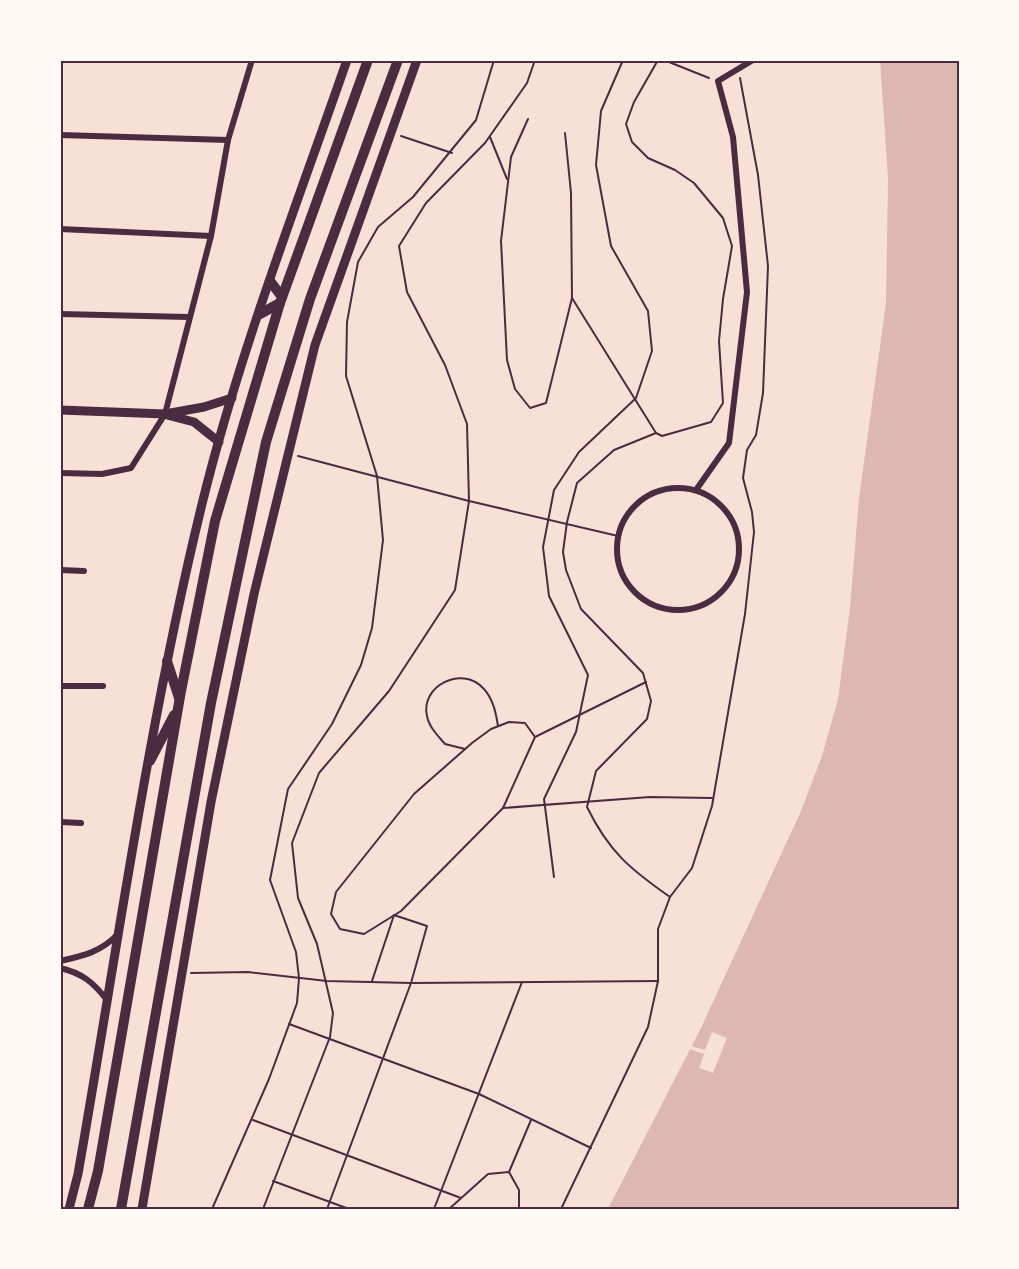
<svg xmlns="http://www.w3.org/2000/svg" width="1019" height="1269" font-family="Roboto,sans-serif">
	<rect width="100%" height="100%" fill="#f7e1d7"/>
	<polygon fill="#dcb8b0" points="880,60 959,60 959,1209 608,1209 701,1028 801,811 822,756 838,699 850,608 859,498 886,303 888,178"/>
	<polygon fill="#f7e1d7" points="712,1032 727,1038 713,1073 699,1068 704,1054 690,1049 691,1046 705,1050"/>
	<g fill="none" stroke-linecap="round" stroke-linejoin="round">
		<g stroke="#4a2c40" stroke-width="2">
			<polyline points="664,60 709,78"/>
			<polyline points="528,119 511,157 501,241 507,360 515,389 530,408 546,403 572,298 571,193 565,133"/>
			<polyline points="401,136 452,153"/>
			<polyline points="490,137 507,179"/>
			<polyline points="572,298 656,433 662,436 711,422 723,403 719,341 723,299 732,246 723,218 694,183 675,170 648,158 632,142 626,124 634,102 658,60"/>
			<path d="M656 433 614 450 577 483 567 522 563 552 566 570 581 609 643 673 651 701 647 719 596 771 587 807C609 852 630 869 670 897"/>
			<polyline points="298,456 469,501 618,536"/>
			<polyline points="535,737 525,723 509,722 491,729 472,743 414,794 336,892 331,914 340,929 364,934 401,911 503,808 535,737 646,682"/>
			<path d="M465 749 445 744C438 736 429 727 427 716 420 686 462 665 483 688 493 698 496 713 498 726"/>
			<polyline points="503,808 650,797 712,798"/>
			<polyline points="554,877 544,799 576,732 588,675 549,596 543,547 554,490 579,452 636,398 652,351 648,311 611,246 596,165 601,111 623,60"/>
			<polyline points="191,973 248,972 327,981 411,983 658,981"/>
			<polyline points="289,1024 479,1094 591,1148"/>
			<polyline points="253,1120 461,1198"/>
			<polyline points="509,1172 531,1120"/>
			<polyline points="273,1181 349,1209"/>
			<polyline points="212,1209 269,1079 297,1003 299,978 296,952 270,880 288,789 332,724 361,665 372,628 383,540 377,476 346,376 347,322 358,262 378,227 413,197 476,120 494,60"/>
			<polyline points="263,1209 330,1037 333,1013 317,944 298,898 292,843 319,773 389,691 455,590 469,501 467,424 445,365 407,292 399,246 426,203 485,143 527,83 535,60"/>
			<polyline points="327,1209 411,983 427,926 394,915 372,981"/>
			<polyline points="434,1209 522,982"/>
			<polyline points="449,1209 488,1174 509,1172 519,1190 519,1209"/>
			<polyline points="561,1209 648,1027 658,981 658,929 670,897 692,868 712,806 745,614 754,532 752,512 743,478 747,450 756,435 763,393 768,266 758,175 740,78"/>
		</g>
		<g stroke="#4a2c40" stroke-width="6">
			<polyline points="60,135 228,140"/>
			<polyline points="60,229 211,236"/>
			<polyline points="60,314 188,317"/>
			<polyline points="60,473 102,474 131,468 165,414 211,236 228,140 252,60"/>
			<circle cx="678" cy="549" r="61"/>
			<polyline points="696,490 729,443 747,292 733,137 718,81 753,60"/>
			<polyline points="60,570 84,571"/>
			<polyline points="60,686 103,686"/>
			<polyline points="60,822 81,823"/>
			<path d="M60 961C83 956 101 952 118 934"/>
			<path d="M60 968C82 973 93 982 107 1000"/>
		</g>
		<g stroke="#4a2c40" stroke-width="9">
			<polyline points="60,410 165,414 204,407 232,398"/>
			<polyline points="167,415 194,422 219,442"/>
			<path d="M69 1209 78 1174C117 951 148 725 202 504 239 353 296 207 347 60"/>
			<polyline points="142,1209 211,802 254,594 315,345 417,60"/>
		</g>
		<g stroke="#4a2c40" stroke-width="10">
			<polyline points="270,281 282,297"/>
			<polyline points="260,314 280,303"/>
			<polyline points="167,661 179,698"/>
			<polyline points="150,761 174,715"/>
			<polyline points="88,1209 98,1171 181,691 215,521 280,303 368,60"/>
			<polyline points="121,1209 211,703 266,442 310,299 398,60"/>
		</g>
	</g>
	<rect width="1019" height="1269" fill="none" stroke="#fffaf5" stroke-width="123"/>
	<rect x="62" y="62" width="896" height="1146" fill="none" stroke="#4a2c40" stroke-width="2"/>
</svg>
